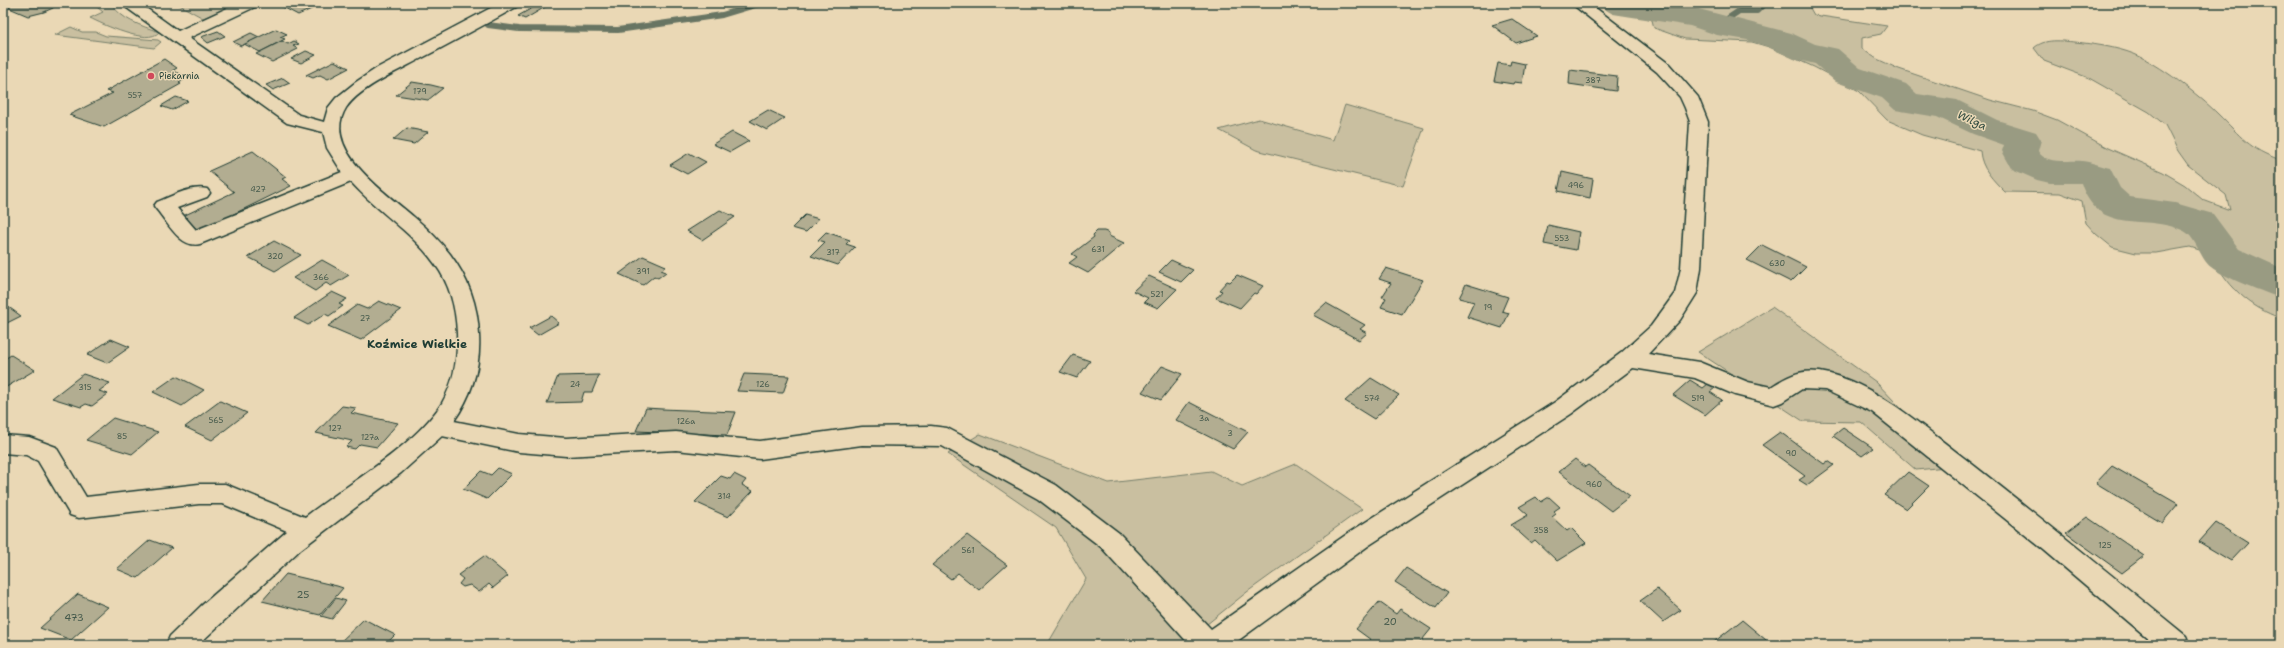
<svg xmlns="http://www.w3.org/2000/svg" width="2284" height="648" font-family="'Shantell Sans',sans-serif">
	<rect width="100%" height="100%" fill="#ead8b5"/>
	<filter id="ink" filterUnits="userSpaceOnUse"><feTurbulence type="fractalNoise" baseFrequency=".025" numOctaves="2"/><feDisplacementMap in="SourceGraphic" scale="8" xChannelSelector="R" yChannelSelector="G"/><feConvolveMatrix kernelMatrix="1 2 1 2 8 2 1 2 1" color-interpolation-filters="sRGB"/></filter>
	<g filter="url(#ink)">
		<g fill="#c9bfa0" stroke="#747e6a">
			<path d="M92 3H111C121 20 140 25 159 32 148 46 102 24 90 18L103 12Z"/>
			<polygon points="176,3 237,3 203,18"/>
			<path d="M1602 3H1807L1814 15 1887 26 1881 34 1862 38V49L1877 59 1899 69 1990 100 2033 111 2057 120 2108 148 2163 172 2185 185 2203 200 2230 210 2226 195 2188 165 2178 151 2165 125 2149 112 2089 78 2044 61 2034 48C2045 38 2061 41 2075 42 2094 44 2116 47 2134 54 2159 64 2199 95 2218 114 2242 137 2248 149 2281 160V318C2251 309 2223 283 2212 254L2190 247 2156 253H2136L2112 247 2096 234 2086 223 2082 201 2060 193 2005 192C1993 180 1981 168 1980 151L1922 135 1887 120 1859 91 1814 67 1769 47 1752 42 1685 39 1654 28 1652 20C1635 14 1618 11 1602 3Z"/>
			<polygon points="71,27 82,32 96,32 106,36 158,40 161,42 154,48 55,35"/>
			<polygon points="1345,105 1424,128 1403,186 1256,150 1219,130 1259,119 1333,140"/>
			<polygon points="1772,307 1876,382 1956,466 1916,470 1861,422 1803,421 1698,352"/>
			<polygon points="980,434 1109,483 1211,471 1242,486 1296,464 1362,509 1247,592 1181,645 1047,645 1086,579 1056,528 948,454"/>
		</g>
		<g fill="none" stroke-linecap="round" stroke-linejoin="round">
			<g stroke="#687563" stroke-width="6">
				<polyline points="1706,20 1727,19 1739,11 1757,11 1763,5 1762,3"/>
				<polyline points="488,25 519,29 618,30 722,15 762,3"/>
			</g>
			<path fill="#999b82" fill-rule="evenodd" d="M1602 3H1662L1695 8 1791 33 1815 44 1838 49 1860 68 1906 84 1917 94 1957 100 1997 120 2036 132 2041 140 2038 151C2045 165 2070 160 2082 161 2092 162 2101 166 2110 168L2120 188 2130 197 2175 203 2213 214 2239 249 2281 268V298C2266 293 2223 277 2211 267 2200 259 2196 237 2184 231 2145 212 2099 238 2081 183H2050L2037 180 2012 169 2002 151 2004 145 1973 134 1937 117 1895 110 1882 98 1836 82 1815 64 1794 59 1769 47 1747 40 1717 35 1690 26 1613 14 1606 10Z"/>
		</g>
		<g fill="#b2ad91" stroke="#1f3d34">
			<polygon points="3,3 58,3 53,8 44,12 28,16 7,7 3,9"/>
			<polygon points="288,3 325,3 298,15 281,6"/>
			<polygon points="541,3 552,3 525,19 518,16"/>
			<polygon points="1512,19 1537,36 1516,43 1492,25"/>
			<polygon points="276,29 287,34 280,37 285,39 260,52 244,44"/>
			<polygon points="218,31 225,36 208,43 201,37"/>
			<polygon points="251,33 259,37 241,46 233,42"/>
			<polygon points="282,41 288,44 294,41 299,44 293,46 298,49 272,62 256,54"/>
			<polygon points="306,51 316,55 301,63 291,59"/>
			<polygon points="164,59 177,68 172,71 183,75 179,77 185,79 179,83 181,84 104,127 69,115 113,93 106,91"/>
			<polygon points="334,61 349,68 328,79 320,75 313,78 306,75"/>
			<polygon points="1511,61 1525,64 1522,83 1514,82 1513,84 1494,81 1498,63 1510,65"/>
			<polygon points="1570,70 1617,76 1616,91 1569,84"/>
			<polygon points="283,78 290,83 273,90 266,85"/>
			<polygon points="412,82 431,85 443,88 428,100 396,95"/>
			<polygon points="176,97 188,101 172,110 161,106"/>
			<polygon points="768,110 785,118 767,130 750,121"/>
			<polygon points="407,128 428,132 414,144 393,140"/>
			<polygon points="732,132 749,141 730,152 713,144"/>
			<polygon points="253,151 286,177 282,179 291,186 199,231 183,216 234,192 209,171"/>
			<polygon points="689,153 706,162 687,174 670,165"/>
			<polygon points="1562,172 1593,179 1590,198 1558,191"/>
			<polygon points="720,210 735,217 702,240 687,231"/>
			<polygon points="805,215 819,219 806,232 792,228"/>
			<polygon points="1548,225 1579,232 1576,250 1544,244"/>
			<polygon points="1097,231 1104,231 1109,233 1109,236 1124,243 1088,273 1069,263 1077,257 1072,254 1094,237 1093,235"/>
			<polygon points="826,232 850,240 846,244 855,247 838,265 811,256 825,242 818,240"/>
			<polygon points="274,241 301,255 275,271 248,257"/>
			<polygon points="1762,245 1806,267 1791,282 1747,260"/>
			<polygon points="643,256 666,266 661,270 666,272 658,278 654,276 643,285 619,274"/>
			<polygon points="322,260 349,275 331,286 326,283 315,291 293,278"/>
			<polygon points="1171,260 1193,270 1181,282 1159,272"/>
			<polygon points="1386,268 1423,280 1402,314 1381,307 1386,298 1382,297 1391,283 1379,279"/>
			<polygon points="1237,275 1263,286 1256,294 1254,293 1240,308 1216,298 1222,291 1219,290 1227,281 1230,282"/>
			<polygon points="1149,276 1177,289 1158,308 1144,302 1148,298 1133,291"/>
			<polygon points="1466,284 1508,297 1502,311 1509,313 1502,328 1467,317 1474,302 1459,298"/>
			<polygon points="332,292 347,299 339,304 343,306 329,316 325,314 308,325 294,318"/>
			<polygon points="379,301 401,310 361,340 328,326 357,305 367,309"/>
			<polygon points="3,303 21,316 3,325"/>
			<polygon points="1326,303 1365,325 1360,329 1367,333 1359,340 1313,315"/>
			<polygon points="551,316 559,323 538,335 529,328"/>
			<polygon points="111,339 130,347 107,363 87,355"/>
			<polygon points="11,355 35,370 3,389 3,360"/>
			<polygon points="1073,355 1090,361 1077,378 1060,372"/>
			<polygon points="1162,366 1182,374 1161,400 1142,392"/>
			<polygon points="83,374 110,383 99,391 108,394 92,406 86,404 81,407 52,398"/>
			<polygon points="744,374 789,376 783,393 737,391"/>
			<polygon points="599,375 592,392 584,392 581,402 547,403 558,376"/>
			<polygon points="176,376 204,390 182,406 153,392"/>
			<polygon points="1371,378 1399,395 1374,419 1345,401"/>
			<polygon points="1690,380 1703,388 1708,384 1715,388 1710,392 1722,400 1705,415 1673,395"/>
			<polygon points="220,401 247,413 212,440 185,427"/>
			<polygon points="1189,402 1220,418 1248,432 1233,449 1176,420"/>
			<polygon points="342,406 356,408 351,413 398,423 377,447 360,444 355,449 346,447 352,441 316,433"/>
			<polygon points="646,408 662,409 736,412 727,435 636,431"/>
			<polygon points="113,418 158,432 132,454 86,440"/>
			<polygon points="1843,428 1873,448 1862,456 1833,436"/>
			<polygon points="1780,432 1824,464 1828,461 1834,465 1807,485 1799,480 1805,476 1762,445"/>
			<polygon points="1575,459 1585,467 1588,465 1630,496 1611,511 1559,472"/>
			<polygon points="2112,466 2178,504 2162,523 2096,483"/>
			<polygon points="498,468 512,474 487,499 463,489 481,471 491,475"/>
			<polygon points="1908,472 1929,486 1906,509 1884,495"/>
			<polygon points="734,474 746,480 742,485 753,491 728,517 695,502 721,476 730,479"/>
			<polygon points="1536,497 1541,502 1549,497 1560,507 1554,511 1556,514 1552,517 1567,531 1571,528 1586,543 1557,561 1535,540 1531,543 1511,525 1528,515 1519,507"/>
			<polygon points="2087,517 2144,556 2122,573 2066,533"/>
			<polygon points="2216,523 2248,543 2231,561 2199,542"/>
			<polygon points="967,535 1007,565 979,590 958,573 951,579 932,565"/>
			<polygon points="150,540 172,548 138,578 117,569"/>
			<polygon points="484,556 508,576 493,588 489,584 479,592 470,585 463,587 459,584 463,579 458,575"/>
			<polygon points="1406,568 1447,593 1436,608 1395,582"/>
			<polygon points="286,574 337,586 343,588 320,615 262,601"/>
			<polygon points="1657,589 1681,610 1663,622 1640,601"/>
			<polygon points="78,594 108,607 71,640 40,628"/>
			<polygon points="336,598 346,601 332,619 321,616"/>
			<polygon points="1379,602 1396,614 1400,609 1431,629 1418,645 1367,645 1371,640 1356,629"/>
			<polygon points="364,619 395,635 385,645 337,645"/>
			<polygon points="1742,620 1772,645 1710,645"/>
		</g>
		<g fill="none" stroke-linecap="round" stroke-linejoin="round">
			<g stroke="#1f3d34" stroke-width="3">
				<path id="minor" d="M120 3H139L178 31 238 3H259L257 6 189 38 299 115 324 122 328 108 336 98 356 82 377 68 500 3H520L518 6C486 24 454 41 422 58 400 70 360 87 346 108 320 150 388 194 414 217 427 228 439 240 450 254 468 278 478 305 479 335 481 366 472 395 454 421L519 434 566 438 676 432 760 441 862 427 931 426 947 428 1056 485 1119 533 1211 629 1350 532 1555 402 1621 353 1651 326 1675 293 1681 268 1690 122 1685 108 1680 97 1657 72 1571 3H1589L1669 64 1698 97 1708 122 1701 268 1697 293 1680 320 1648 354 1699 362 1748 382 1771 387C1792 373 1804 368 1830 374 1882 388 1929 432 1972 464 2044 520 2115 578 2186 636L2190 645H2156L2044 550 1872 412 1825 390 1802 389 1782 402 1774 405 1735 395 1695 378 1633 368 1571 414 1368 546 1232 645H1190L1101 547 1038 499 942 446 862 445 760 459 676 450 566 456 519 452 442 436 401 473 301 549 198 645H166L170 636 201 606 287 531 223 504H199L79 518 70 515 38 461 26 455 3 453V435L29 437 56 447 86 497 199 484H225L305 517C347 484 413 448 442 403 454 382 458 356 457 333 456 309 450 284 435 264 412 232 378 212 351 182L200 244C181 249 168 223 157 210L154 206 157 202C172 196 192 185 207 189L210 193 207 197 177 208 196 230 342 172 327 148 323 132 287 123Z"/>
			</g>
			<use href="#minor" fill="#ead8b5" fill-rule="evenodd"/>
		</g>
	</g>
	<circle fill="#d1495b" stroke="#ead8b5" stroke-width="1.5" cx="151" cy="76" r="4"/>
	<g text-anchor="middle" stroke-width="3" stroke-linejoin="round" paint-order="stroke">
		<g font-size="8" fill="#44594b">
			<text x="1593" y="83">387</text>
			<text x="420" y="94">179</text>
			<text x="135" y="98">557</text>
			<text x="1576" y="188">496</text>
			<text x="258" y="192">427</text>
			<text x="1562" y="241">553</text>
			<text x="1098" y="252">631</text>
			<text x="833" y="255">317</text>
			<text x="275" y="259">320</text>
			<text x="1777" y="266">630</text>
			<text x="643" y="274">391</text>
			<text x="321" y="280">366</text>
			<text x="1157" y="297">521</text>
			<text x="1488" y="310">19</text>
			<text x="365" y="321">27</text>
			<text x="575" y="387">24</text>
			<text x="763" y="387">126</text>
			<text x="85" y="390">315</text>
			<text x="1372" y="401">574</text>
			<text x="1698" y="401">519</text>
			<text x="1204" y="421">3a</text>
			<text x="216" y="423">565</text>
			<text x="686" y="424">126a</text>
			<text x="335" y="431">127</text>
			<text x="1230" y="436">3</text>
			<text x="122" y="439">85</text>
			<text x="370" y="440">127a</text>
			<text x="1791" y="456">90</text>
			<text x="1594" y="487">960</text>
			<text x="724" y="499">314</text>
			<text x="1541" y="533">358</text>
			<text x="2105" y="548">125</text>
			<text x="968" y="553">561</text>
		</g>
		<g font-size="9" fill="#1f3d34" stroke="#ead8b5" text-anchor="start">
			<text x="159" y="79">Piekarnia</text>
		</g>
		<g font-size="10" fill="#44594b">
			<text x="303" y="598">25</text>
			<text x="74" y="621">473</text>
			<text x="1390" y="625">20</text>
		</g>
		<g font-size="11" font-style="italic" fill="#314b40" stroke="#ead8b5">
			<text transform="translate(1972 120) rotate(25)" y="4">Wilga</text>
		</g>
		<g font-size="12" font-weight="bold" fill="#1f3d34" stroke="#ead8b5">
			<text x="417" y="348">Koźmice Wielkie</text>
		</g>
	</g>
	<rect width="2284" height="648" fill="none" stroke="#ead8b5" stroke-width="16"/>
	<rect x="8" y="8" width="2268" height="632" fill="none" stroke="#1f3d34" stroke-width="1.5" filter="url(#ink)"/>
</svg>
